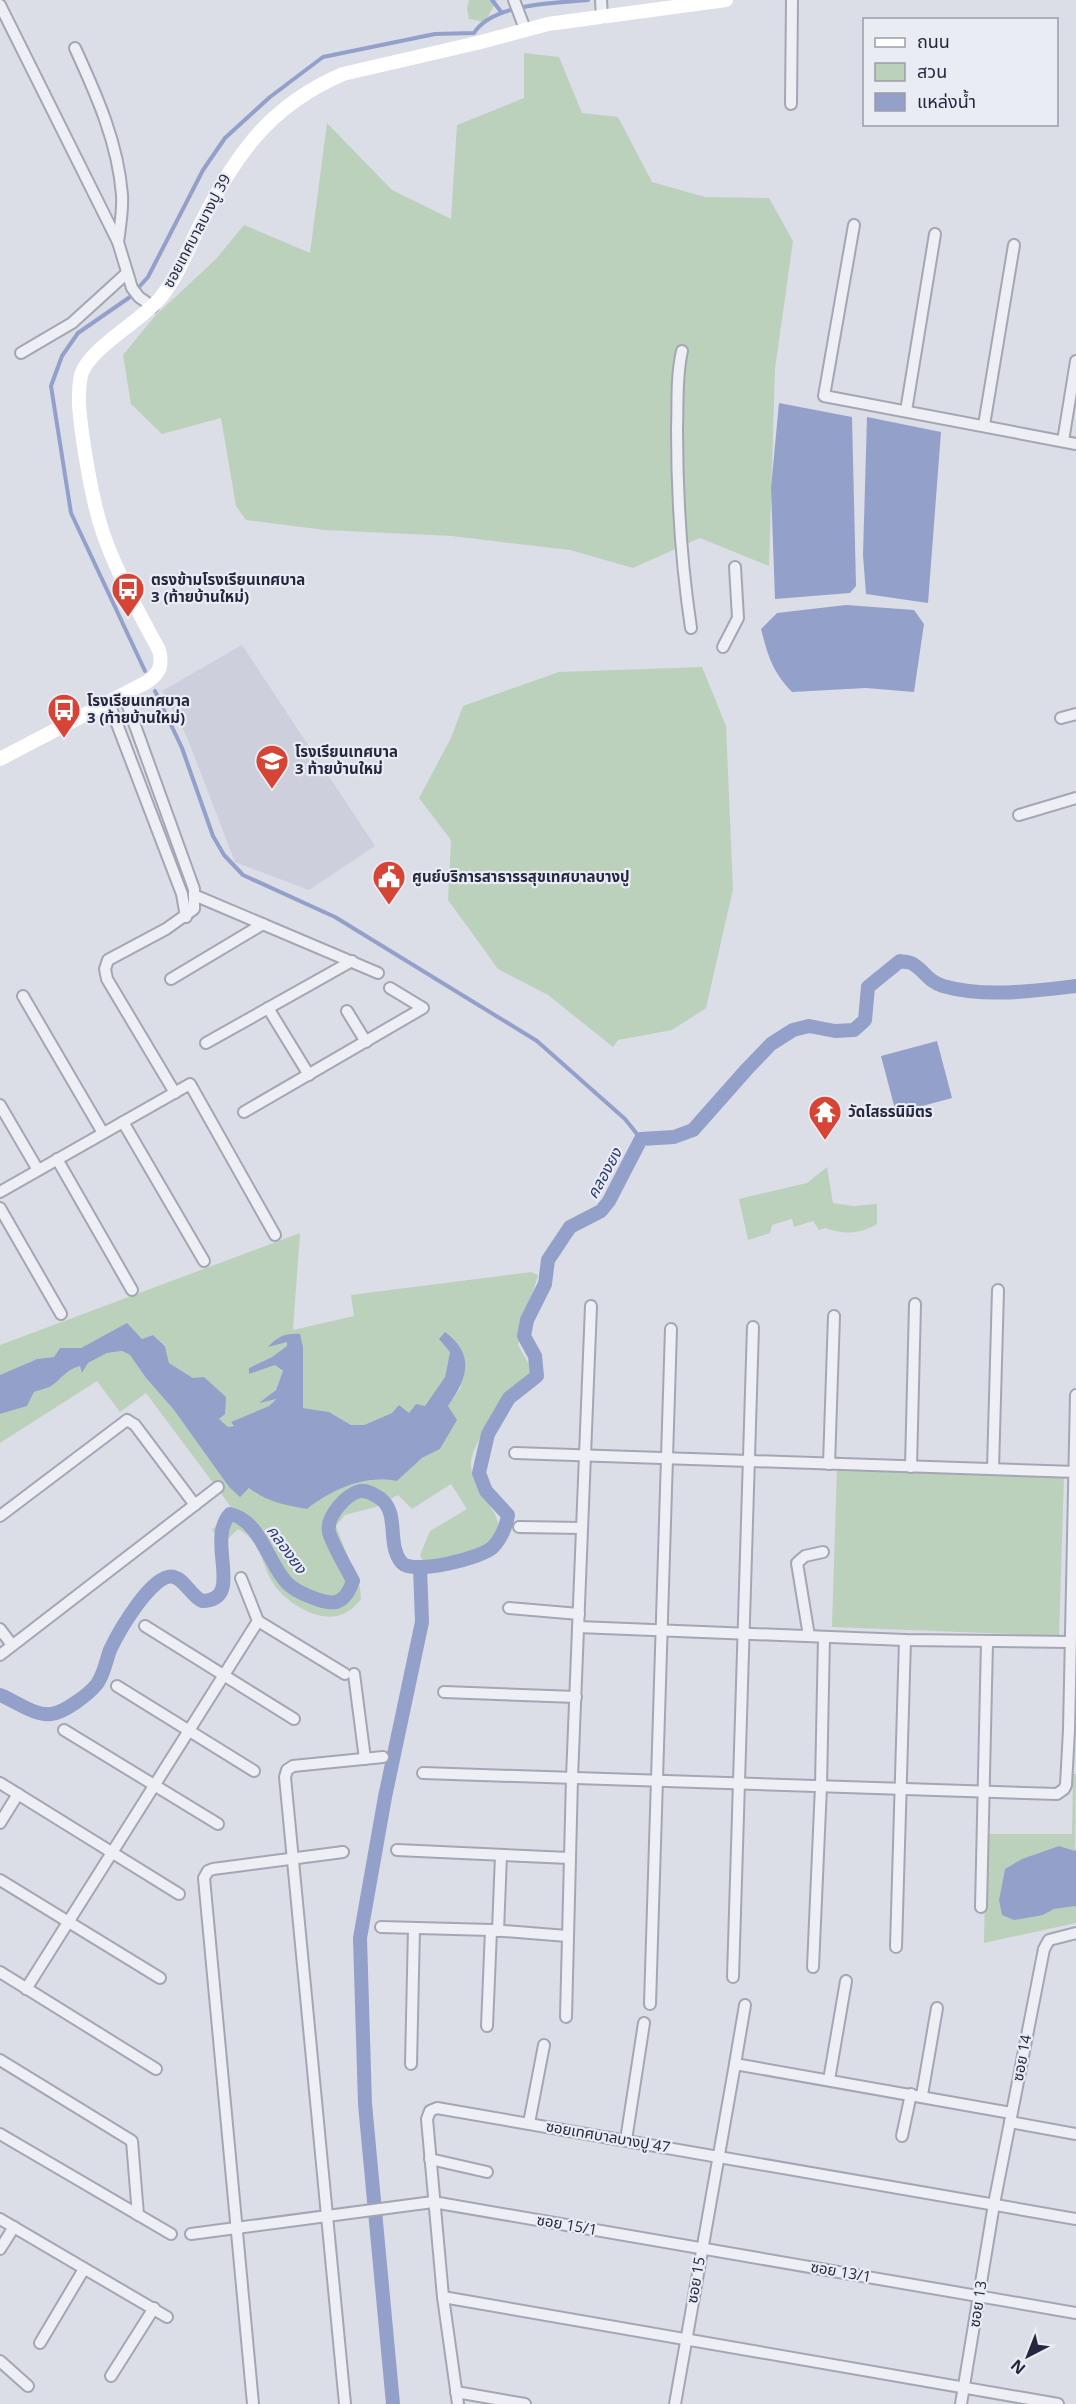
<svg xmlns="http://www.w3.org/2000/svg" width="1076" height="2404" font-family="'Open Sans','Noto Sans Thai',sans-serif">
	<rect width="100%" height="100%" fill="#dbdde7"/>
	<polygon fill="#cdcfdc" points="242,645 375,846 309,890 235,862 187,737 162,691"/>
	<g fill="#bcd1bc">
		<polygon points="469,0 497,0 485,22 469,19 467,8"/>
		<polygon points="524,53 559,57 582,113 618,117 652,182 705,197 769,198 793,241 775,369 769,566 700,538 633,568 570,550 452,536 325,530 246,520 236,506 221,418 162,434 131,404 123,355 155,316 216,259 244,225 310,253 327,123 392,190 451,219 457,125 524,98"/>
		<polygon points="702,667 726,726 733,889 706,1008 672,1030 618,1040 613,1047 548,995 498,969 448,900 451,840 419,798 451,738 463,706 559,672"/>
		<path d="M827 1167 833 1203 853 1206 877 1204V1224C860 1234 844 1235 825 1228L819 1230 813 1221 794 1227 792 1219 772 1225 770 1233 748 1240 739 1199 807 1183Z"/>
		<path d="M300 1233 293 1330 354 1316 351 1295 531 1272 538 1275 518 1345 531 1368C528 1382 514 1383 506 1393 498 1402 477 1442 473 1453 459 1491 524 1519 487 1546 479 1553 443 1560 430 1563L424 1562 420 1555 430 1531 467 1509 451 1484 412 1509 398 1495 376 1507 345 1515 336 1526 360 1588 361 1599C356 1605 351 1611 343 1614 321 1624 288 1604 275 1586 259 1564 265 1544 238 1529L223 1544 212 1530 231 1507 146 1393 120 1412 97 1381 0 1443V1414L27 1406 34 1392C39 1390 45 1389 50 1387 61 1380 65 1370 80 1366L83 1372 88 1363 107 1353 122 1351 130 1355 146 1378 174 1410 229 1487 240 1496 249 1488 256 1494 307 1509C333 1489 364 1475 397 1481L422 1458 440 1449 456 1420 448 1406 461 1387 450 1352 445 1377 425 1407 409 1414 392 1413 364 1425H351L329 1412 303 1408 302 1377 287 1342 288 1346 272 1357 249 1368V1374L275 1364 283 1372 276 1390 262 1402 277 1397 269 1406 232 1422 234 1426 227 1428 218 1419 193 1378 169 1363 165 1345 153 1335 142 1339 127 1324 81 1348H60L54 1357 37 1359 0 1375V1345Z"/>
		<polygon points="837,1468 1064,1477 1059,1636 832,1627"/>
		<polygon points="1073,1774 1076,1774 1075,1851 1036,1854 1005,1869 999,1900 1043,1915 1054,1909 1076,1906 1076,1923 984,1943 986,1834 1072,1834"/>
	</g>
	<g fill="#93a0ca">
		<polygon points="779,403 852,417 856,586 850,593 775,599 771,488"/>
		<polygon points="867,417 941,432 928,603 866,594 863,555"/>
		<path d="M846 605 914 610 924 624 914 692 866 688 792 692C772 671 768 656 761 629L777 613Z"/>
		<polygon points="937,1041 952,1098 896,1113 881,1056"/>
		<path d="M127 1323 142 1339 153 1335 165 1346 169 1363 193 1378 204 1377 226 1397 225 1414 219 1419 228 1427 234 1426 231 1422 269 1406 276 1399 259 1403 276 1390 283 1371 275 1365 249 1374V1368L272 1357 287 1346V1342L268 1347C278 1336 286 1333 300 1334L303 1347V1408L329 1412 351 1425H364L392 1413 399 1405 409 1413 416 1404 425 1406 445 1377 450 1352 439 1339 445 1332C476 1355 467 1379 448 1406L457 1420 440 1449 422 1458 397 1481C364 1475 333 1489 307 1509 288 1506 264 1501 249 1488L240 1497 229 1487 174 1410 146 1378 130 1355 122 1351 107 1353 88 1363 82 1373 80 1366C65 1370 61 1380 50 1387 45 1389 39 1390 34 1392L27 1406 0 1414V1375L37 1359 54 1357 60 1348H81Z"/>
		<polygon points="1059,1846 1075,1851 1076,1849 1076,1906 1054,1909 1043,1915 1014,1920 1002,1915 999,1900 1005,1869 1022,1859"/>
	</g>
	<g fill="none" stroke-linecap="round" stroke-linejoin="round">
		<g stroke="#93a0ca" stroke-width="4">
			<polyline points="492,0 502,13"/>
			<path d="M145 671 71 513 51 386 62 356 78 333 130 297 148 277 203 170 225 138 270 97 323 57 435 34 474 33C493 3 556 3 588 0"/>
			<polyline points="155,691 182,748 213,836 224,855 243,875 335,917 537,1041 625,1119 641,1139"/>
		</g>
		<g stroke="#93a0ca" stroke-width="14">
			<path d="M0 1695C16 1701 34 1716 51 1714 64 1713 89 1694 97 1684 104 1674 106 1661 110 1650 118 1633 153 1571 174 1577 185 1580 191 1596 202 1601 246 1600 205 1541 230 1514 260 1520 268 1563 287 1583 294 1590 303 1594 311 1597 333 1606 344 1606 353 1581 346 1567 333 1546 329 1532 326 1517 346 1494 360 1491 368 1490 375 1495 381 1499 400 1514 386 1545 402 1563 414 1575 482 1558 493 1547 502 1537 506 1528 508 1515L486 1491 479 1473 488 1434 509 1398 537 1376 535 1356 524 1336 527 1320 545 1284 548 1260 570 1227 601 1211 609 1201 641 1139 674 1137 693 1130 747 1069 771 1044 793 1030 809 1026 835 1031 854 1030 865 1020 868 987 900 961C904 962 910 962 913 964 925 971 927 981 943 986 985 998 1033 991 1076 986"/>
			<polyline points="393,2404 365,2104 360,1938 385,1797 422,1622 420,1567"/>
		</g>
		<g stroke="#a4a6b4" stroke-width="14">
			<g id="street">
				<polyline points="514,0 525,29"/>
				<polyline points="601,0 602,17"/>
				<polyline points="0,5 118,242 132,288 139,297 153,307"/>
				<path d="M75 48C97 96 118 143 122 195 123 210 120 227 118 242"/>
				<polyline points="791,104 792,0"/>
				<polyline points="854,225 824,396 1076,444"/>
				<path d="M682 351C676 377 678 403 677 429 677 496 681 562 691 628"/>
				<polyline points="21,353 72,323 127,273"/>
				<polyline points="906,411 935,234"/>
				<polyline points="984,425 1014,245"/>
				<polyline points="1063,441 1076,361"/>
				<polyline points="723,647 738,618 735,567"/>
				<polyline points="124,695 194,889 194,909 166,929 108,960 105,969 107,979 175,1093"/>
				<polyline points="109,703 182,894 186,917"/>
				<polyline points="1061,718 1076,714"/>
				<polyline points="1019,815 1076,798"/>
				<polyline points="194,895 378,973"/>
				<polyline points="171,979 263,924"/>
				<polyline points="23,996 103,1133"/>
				<polyline points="268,1008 309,1075"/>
				<polyline points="347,1011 366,1042"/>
				<polyline points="206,1043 352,961"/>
				<polyline points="0,1105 38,1170"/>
				<polyline points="244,1112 423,1008 390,988"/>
				<polyline points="123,1122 204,1261"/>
				<polyline points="57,1159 132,1290"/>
				<polyline points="0,1192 190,1084 275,1235"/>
				<polyline points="0,1208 61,1314"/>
				<polyline points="515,1453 1076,1472"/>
				<polyline points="829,1464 834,1316"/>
				<polyline points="911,1467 915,1304"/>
				<polyline points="993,1469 998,1290"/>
				<polyline points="0,1516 127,1420 135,1425 195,1505"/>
				<polyline points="519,1527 582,1528"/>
				<polyline points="241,1578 258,1621"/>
				<polyline points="509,1608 579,1614"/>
				<polyline points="145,1626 294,1719"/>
				<polyline points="578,1627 905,1640 1070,1642"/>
				<polyline points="0,1629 12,1645"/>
				<polyline points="809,1636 797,1563 805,1556 823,1552"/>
				<polyline points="0,1655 218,1487"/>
				<polyline points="354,1674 365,1759"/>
				<polyline points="117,1686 254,1771"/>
				<polyline points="444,1692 576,1697"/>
				<polyline points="64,1730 218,1824"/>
				<polyline points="423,1773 1057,1794 1064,1789 1066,1785 1069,1730 1076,1395"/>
				<polyline points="0,1783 179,1894"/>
				<polyline points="0,1823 18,1794"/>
				<polyline points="397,1850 569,1858"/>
				<polyline points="0,1880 160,1978"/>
				<polyline points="981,1907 987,1642"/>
				<polyline points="381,1927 491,1930 567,1936"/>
				<polyline points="498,1931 501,1855"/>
				<polyline points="896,1947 905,1640"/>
				<polyline points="813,1967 821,1786 824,1637"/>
				<polyline points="0,1972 156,2069"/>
				<polyline points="733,1977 753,1327"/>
				<polyline points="26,1989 258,1621 345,1674"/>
				<polyline points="650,2004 671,1329"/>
				<polyline points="566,2017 572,1778 591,1306"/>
				<polyline points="487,2026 491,1930"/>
				<polyline points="0,2060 132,2141 138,2215"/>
				<polyline points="411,2064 414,1928"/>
				<polyline points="735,2064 745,2005"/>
				<polyline points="829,2080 846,1981"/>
				<polyline points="922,2095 937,2008"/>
				<polyline points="1010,2122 1076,2134"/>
				<polyline points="529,2123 544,2045"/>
				<polyline points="0,2134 171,2234"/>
				<polyline points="902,2136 911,2094"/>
				<polyline points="626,2140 644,2023"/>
				<polyline points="430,2159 487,2172"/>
				<polyline points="0,2219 167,2317"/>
				<polyline points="191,2234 433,2202 1076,2313"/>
				<polyline points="0,2249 14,2227"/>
				<polyline points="443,2297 1058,2404"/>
				<polyline points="40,2343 84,2269"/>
				<polyline points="0,2361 28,2386"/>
				<polyline points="111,2376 154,2308"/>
				<polyline points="456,2392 525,2404"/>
				<polyline points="253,2404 204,1878 208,1871 213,1869 343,1852"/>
				<polyline points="345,2404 285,1777 287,1770 293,1766 383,1757"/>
				<polyline points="458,2404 443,2297 427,2119 430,2111 437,2108 1076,2219"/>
				<polyline points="675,2404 735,2064 1011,2113"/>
				<polyline points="961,2404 994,2204 1044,1949 1049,1940 1076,1933"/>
			</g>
		</g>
		<use href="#street" stroke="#eeeff5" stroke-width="10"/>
		<path stroke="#fff" stroke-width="14" d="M0 759 147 682C160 673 163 665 159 650 139 613 118 575 104 536 94 507 89 477 84 447 81 424 76 399 81 375 88 349 143 320 161 297 177 277 187 252 198 229 234 158 266 107 343 74L477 43 548 24 726 0"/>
	</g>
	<defs>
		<g id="bus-pin" transform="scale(1.725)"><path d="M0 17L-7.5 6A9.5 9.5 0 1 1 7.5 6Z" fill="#d64436" stroke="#eaecf4"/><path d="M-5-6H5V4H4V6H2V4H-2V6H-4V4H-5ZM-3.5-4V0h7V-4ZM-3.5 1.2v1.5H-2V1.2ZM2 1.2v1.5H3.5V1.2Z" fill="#fff"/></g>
		<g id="school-pin" transform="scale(1.725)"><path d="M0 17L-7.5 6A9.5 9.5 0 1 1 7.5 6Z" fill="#d64436" stroke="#eaecf4"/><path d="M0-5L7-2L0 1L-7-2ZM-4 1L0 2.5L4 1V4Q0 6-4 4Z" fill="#fff"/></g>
		<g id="civic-pin" transform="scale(1.725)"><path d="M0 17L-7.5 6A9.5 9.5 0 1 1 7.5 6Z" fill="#d64436" stroke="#eaecf4"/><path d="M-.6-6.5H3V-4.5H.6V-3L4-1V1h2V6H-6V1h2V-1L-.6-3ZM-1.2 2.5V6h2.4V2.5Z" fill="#fff"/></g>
		<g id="temple-pin" transform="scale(1.725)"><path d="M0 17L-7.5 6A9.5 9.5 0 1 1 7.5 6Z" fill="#d64436" stroke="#eaecf4"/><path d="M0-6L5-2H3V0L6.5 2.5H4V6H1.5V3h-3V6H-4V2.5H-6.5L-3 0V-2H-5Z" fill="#fff"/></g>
	</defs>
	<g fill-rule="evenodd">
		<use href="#bus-pin" x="128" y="589"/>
		<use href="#bus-pin" x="64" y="710"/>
		<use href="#school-pin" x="272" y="761"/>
		<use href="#civic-pin" x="389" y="877"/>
		<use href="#temple-pin" x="825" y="1112"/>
	</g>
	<g text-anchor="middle" stroke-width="4.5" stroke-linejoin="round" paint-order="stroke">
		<g font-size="15" fill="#24273d" stroke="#eaecf4">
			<text transform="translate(197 231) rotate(-62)" y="5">ซอยเทศบาลบางปู 39</text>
			<text transform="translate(1022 2058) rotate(-79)" y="5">ซอย 14</text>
			<text transform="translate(608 2137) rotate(10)" y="5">ซอยเทศบาลบางปู 47</text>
			<text transform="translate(567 2225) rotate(10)" y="5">ซอย 15/1</text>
			<text transform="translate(841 2272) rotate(10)" y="5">ซอย 13/1</text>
			<text transform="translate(696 2280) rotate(-80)" y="5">ซอย 15</text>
			<text transform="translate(978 2304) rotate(-81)" y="5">ซอย 13</text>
		</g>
		<g font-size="15" font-weight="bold" fill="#24273d" stroke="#eaecf4" text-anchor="start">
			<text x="151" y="585">ตรงข้ามโรงเรียนเทศบาล<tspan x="151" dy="17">3 (ท้ายบ้านใหม่)</tspan></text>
			<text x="87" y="706">โรงเรียนเทศบาล<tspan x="87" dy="17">3 (ท้ายบ้านใหม่)</tspan></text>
			<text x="295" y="757">โรงเรียนเทศบาล<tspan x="295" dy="17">3 ท้ายบ้านใหม่</tspan></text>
			<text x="412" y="882">ศูนย์บริการสาธารรสุขเทศบาลบางปู</text>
			<text x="848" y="1117">วัดโสธรนิมิตร</text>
		</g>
		<g font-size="16" font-style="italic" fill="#2c3b74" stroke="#eaecf4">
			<text transform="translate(604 1173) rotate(-61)" y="6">คลองยง</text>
			<text transform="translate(287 1549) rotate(54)" y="6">คลองยง</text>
		</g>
	</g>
	<rect x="863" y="18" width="195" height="108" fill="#eaecf4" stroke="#9b9dab" stroke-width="1.5"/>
	<rect x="875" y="38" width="30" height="9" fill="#ffffff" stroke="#9b9dab" stroke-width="1.5"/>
	<text x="917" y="48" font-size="18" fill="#24273d">ถนน</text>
	<rect x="875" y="63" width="30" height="18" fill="#bcd1bc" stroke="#9b9dab" stroke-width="1.5"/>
	<text x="917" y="78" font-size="18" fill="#24273d">สวน</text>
	<rect x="875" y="93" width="30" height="18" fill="#93a0ca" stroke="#9b9dab" stroke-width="1.5"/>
	<text x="917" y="108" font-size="18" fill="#24273d">แหล่งน้ำ</text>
	<g transform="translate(1028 2356) rotate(222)" stroke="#eaecf4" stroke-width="4.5" paint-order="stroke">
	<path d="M0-4.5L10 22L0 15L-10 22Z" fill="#24273d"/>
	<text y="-9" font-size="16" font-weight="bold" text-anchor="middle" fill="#24273d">N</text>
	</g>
</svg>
